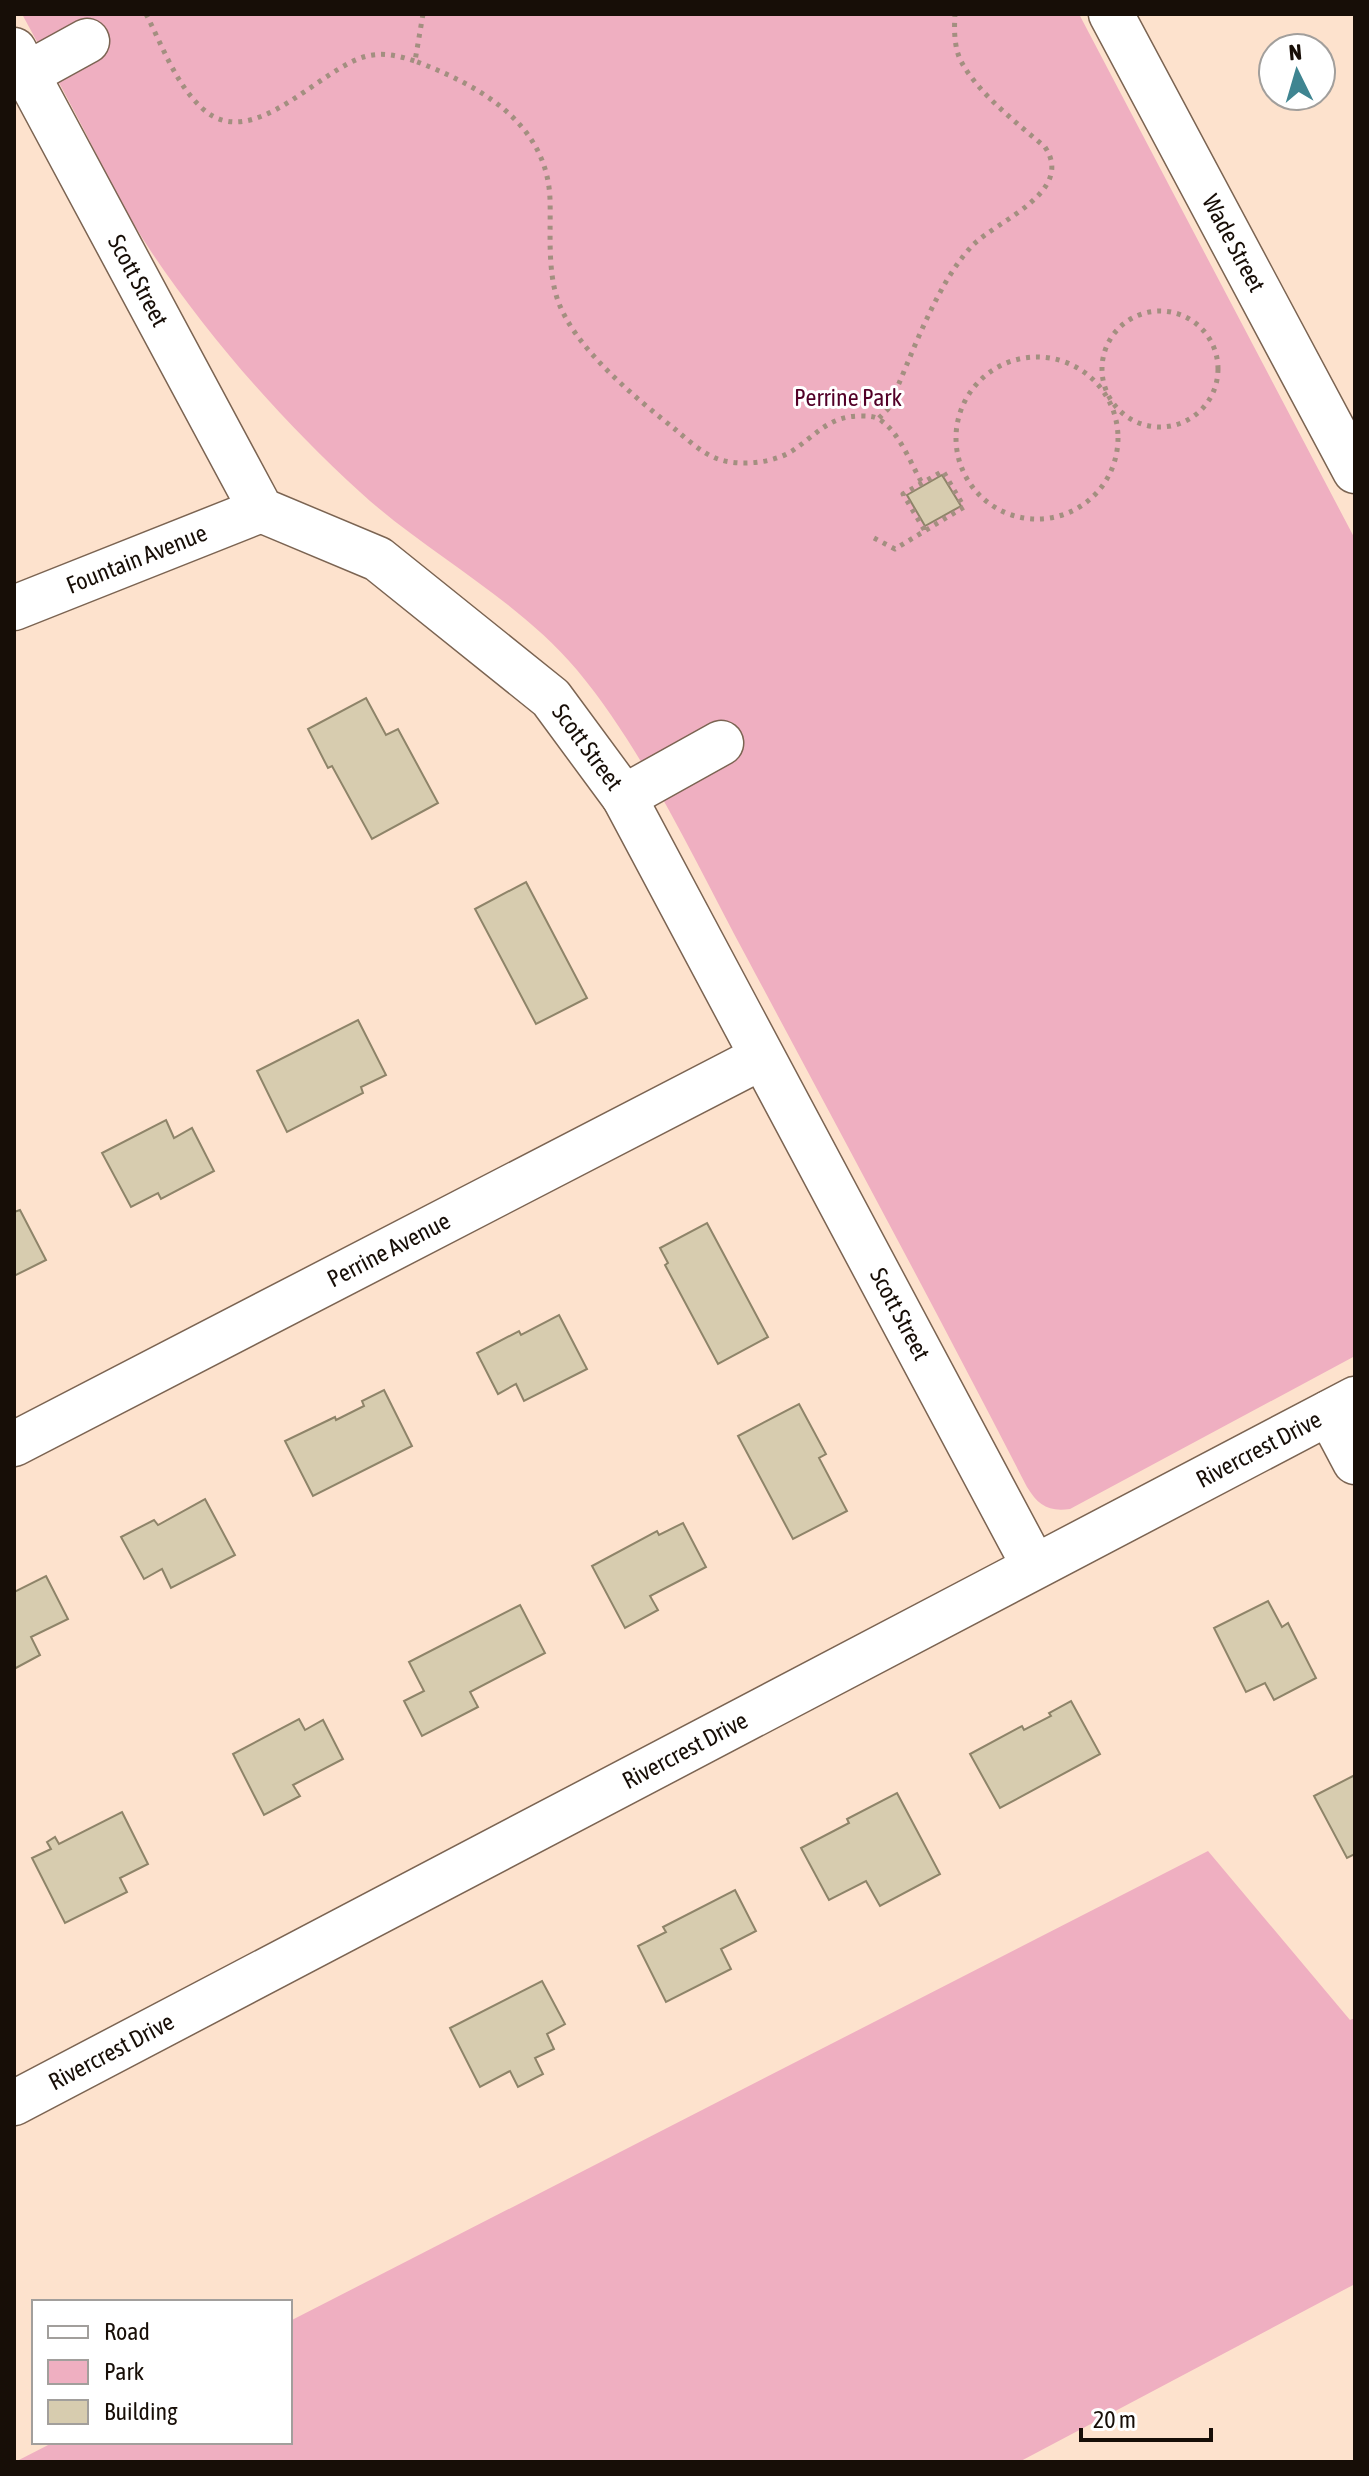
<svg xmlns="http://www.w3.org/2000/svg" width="1369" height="2476" font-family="'Asap Condensed',sans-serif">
	<rect width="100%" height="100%" fill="#fde2cd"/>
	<g fill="#efafc1">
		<path d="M22 14H1079L1355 539V1356L1070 1509C1048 1512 1038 1505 1027 1487 936 1310 841 1134 747 958 695 862 646 753 577 670 515 597 429 555 360 492 282 421 211 340 152 253 125 213 104 169 82 126 62 88 42 51 22 14Z"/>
		<polygon points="1208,1851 1350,2020 1355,2018 1355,2284 1019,2462 15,2462 54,2442 290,2442 290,2321"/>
	</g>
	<g fill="#d7ccaf" stroke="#8e8469" stroke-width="2">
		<polygon points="942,475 961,506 925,526 907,495"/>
		<polygon points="366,698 386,735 398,729 438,803 372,839 332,766 328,768 308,729"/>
		<polygon points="526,882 587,998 536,1024 475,909"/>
		<polygon points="358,1020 386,1075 361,1087 363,1093 287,1132 257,1071"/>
		<polygon points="166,1120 174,1138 192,1128 214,1171 161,1199 158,1193 131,1207 102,1153"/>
		<polygon points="20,1210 46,1260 14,1276 14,1212"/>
		<polygon points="707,1223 768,1337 718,1364 665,1265 668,1263 660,1248"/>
		<polygon points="559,1315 587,1369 524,1401 516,1384 498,1394 477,1353 519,1331 521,1335"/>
		<polygon points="384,1390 412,1446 313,1496 285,1441 335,1417 336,1420 364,1406 362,1401"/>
		<polygon points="799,1404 826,1454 819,1458 847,1511 793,1539 738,1436"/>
		<polygon points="205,1499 235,1555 171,1588 162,1569 144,1579 121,1537 154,1520 158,1525"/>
		<polygon points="683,1523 706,1567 650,1596 658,1610 625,1628 592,1566 657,1531 659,1535"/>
		<polygon points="46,1576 68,1619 31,1637 40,1655 14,1669 14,1592"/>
		<polygon points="1268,1601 1282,1627 1288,1623 1316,1678 1274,1700 1265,1683 1246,1692 1214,1628"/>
		<polygon points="520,1605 545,1653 470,1692 478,1707 422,1736 404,1701 424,1691 409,1662"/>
		<polygon points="1071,1701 1100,1754 1000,1808 970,1754 1022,1726 1024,1730 1051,1716 1049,1713"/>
		<polygon points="299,1719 305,1730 323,1720 343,1759 293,1785 300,1796 264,1815 233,1754"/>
		<polygon points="1355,1775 1355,1854 1347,1858 1314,1796"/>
		<polygon points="897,1793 940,1874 880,1906 866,1881 829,1900 801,1848 849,1823 847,1819"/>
		<polygon points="122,1812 148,1864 120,1878 127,1892 65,1923 32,1858 51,1849 47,1842 55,1837 59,1844"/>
		<polygon points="735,1890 756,1931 721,1949 731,1969 666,2002 638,1946 666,1932 663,1927"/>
		<polygon points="542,1981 565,2024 547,2034 554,2049 535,2058 543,2074 518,2087 510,2071 480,2087 450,2028"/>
	</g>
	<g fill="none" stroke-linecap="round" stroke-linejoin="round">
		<g stroke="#7b6452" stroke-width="47">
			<g id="minor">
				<path id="s1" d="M1111 14 1355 471"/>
				<path id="s2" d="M14 50 261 510 378 559 551 698 624 797 1034 1566"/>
				<polyline points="27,74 87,41"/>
				<path id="s3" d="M14 608 261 510"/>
				<polyline points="624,797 721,743"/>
				<polyline points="1329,1413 1355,1462"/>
				<path id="s4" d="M14 1444 762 1057"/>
				<path id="s5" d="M14 2103 1355 1399"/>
			</g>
		</g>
		<g stroke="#a38f80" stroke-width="5" stroke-dasharray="4 6" stroke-linecap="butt">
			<path d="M146 14C162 45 176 85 203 109 253 154 319 68 367 56 384 52 399 56 415 61"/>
			<path d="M423 14 415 61C478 85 547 122 550 199 551 232 547 269 558 301 576 350 636 398 676 430 689 441 704 455 721 460 742 466 773 463 792 451 816 435 829 416 860 416 869 416 876 416 883 422 901 436 911 464 922 483"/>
			<circle cx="1160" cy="369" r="58"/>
			<circle cx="1037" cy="438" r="81"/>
			<path d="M879 418 888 409C910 360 936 283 973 245 998 220 1075 192 1045 147 1018 124 979 94 962 63 954 49 954 30 955 14"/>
			<polyline points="874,538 895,549 964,507 943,471 903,494 925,531"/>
		</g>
		<use href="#minor" stroke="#fff" stroke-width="44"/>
	</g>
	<g text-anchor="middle" stroke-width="6" stroke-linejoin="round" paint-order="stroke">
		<g font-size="24" fill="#170e07" stroke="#fff">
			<text dy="8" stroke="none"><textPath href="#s1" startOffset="260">Wade Street</textPath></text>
			<text dy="8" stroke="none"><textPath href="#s2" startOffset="262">Scott Street</textPath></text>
			<text dy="8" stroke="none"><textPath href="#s3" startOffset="132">Fountain Avenue</textPath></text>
			<text dy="8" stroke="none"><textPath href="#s2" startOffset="932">Scott Street</textPath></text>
			<text dy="8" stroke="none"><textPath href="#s4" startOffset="422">Perrine Avenue</textPath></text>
			<text dy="8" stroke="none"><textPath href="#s2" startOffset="1580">Scott Street</textPath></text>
			<text dy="8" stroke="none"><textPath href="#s5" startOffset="1406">Rivercrest Drive</textPath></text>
			<text dy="8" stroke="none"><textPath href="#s5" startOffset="758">Rivercrest Drive</textPath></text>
			<text dy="8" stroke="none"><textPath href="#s5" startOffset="110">Rivercrest Drive</textPath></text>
		</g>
		<g font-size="24" fill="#520027" stroke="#fff">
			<text x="848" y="406">Perrine Park</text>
		</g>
	</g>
	<rect width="1369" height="2476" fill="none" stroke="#170e07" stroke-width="32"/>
	<rect x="32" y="2300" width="260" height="144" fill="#ffffff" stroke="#a29f9c" stroke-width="2"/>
	<rect x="48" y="2326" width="40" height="12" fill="#ffffff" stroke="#a29f9c" stroke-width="2"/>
	<text x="104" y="2340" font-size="24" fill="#170e07">Road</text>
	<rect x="48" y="2360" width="40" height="24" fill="#efafc1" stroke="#a29f9c" stroke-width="2"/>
	<text x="104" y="2380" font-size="24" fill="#170e07">Park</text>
	<rect x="48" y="2400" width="40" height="24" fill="#d7ccaf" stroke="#a29f9c" stroke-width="2"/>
	<text x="104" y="2420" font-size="24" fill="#170e07">Building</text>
	<g transform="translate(1297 72) rotate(355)"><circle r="38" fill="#ffffff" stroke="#a29f9c" stroke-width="2"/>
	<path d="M0-6L14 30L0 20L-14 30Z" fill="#3f8591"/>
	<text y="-12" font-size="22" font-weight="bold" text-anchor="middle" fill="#170e07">N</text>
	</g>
	<path d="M1081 2428v12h130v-12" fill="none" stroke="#170e07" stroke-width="4"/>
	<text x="1093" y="2428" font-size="24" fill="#170e07" stroke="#ffffff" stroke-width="6" paint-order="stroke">20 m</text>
</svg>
